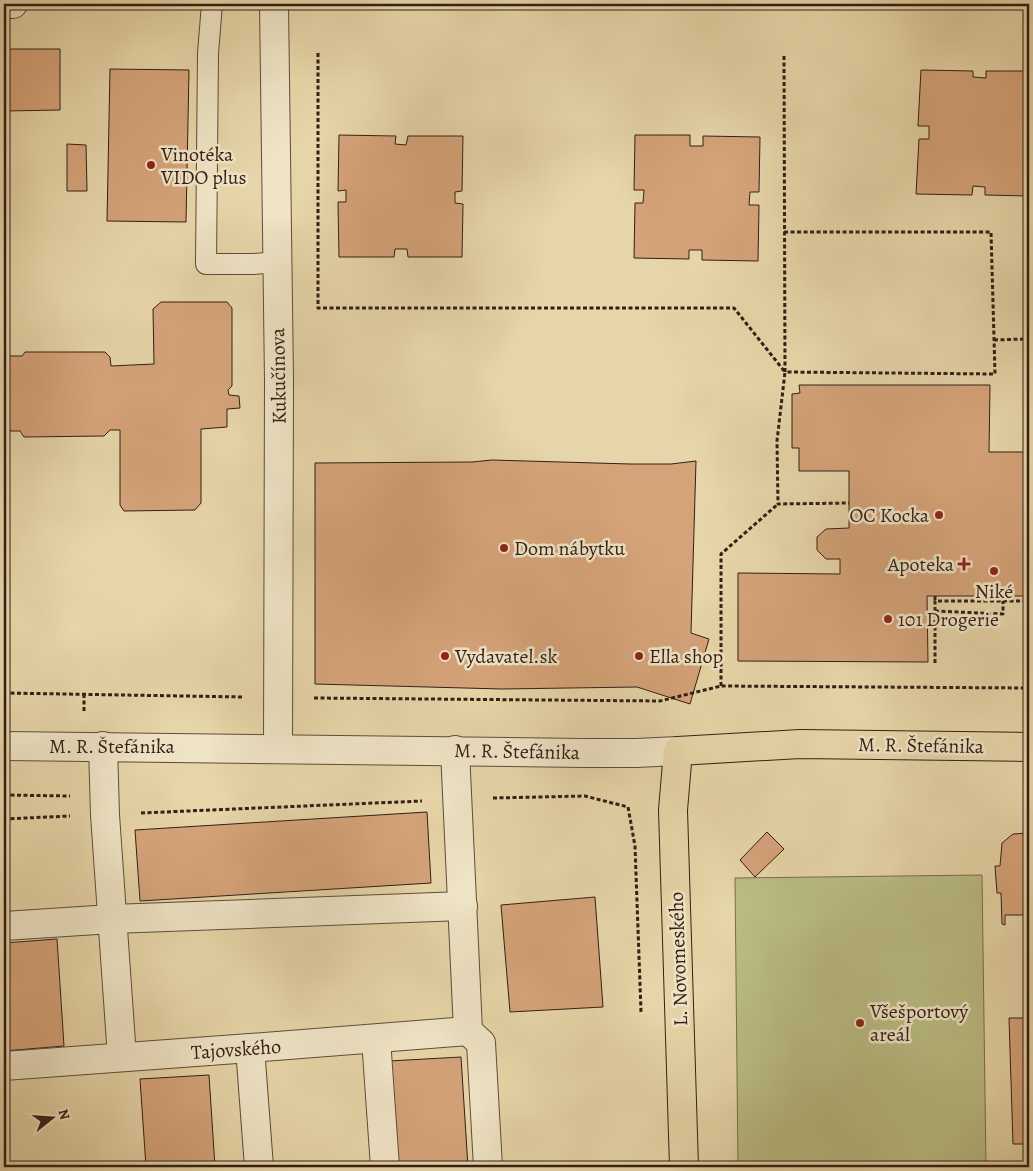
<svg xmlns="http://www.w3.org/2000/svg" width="1033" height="1171" font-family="Alegreya,serif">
	<rect width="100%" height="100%" fill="#e6d5a8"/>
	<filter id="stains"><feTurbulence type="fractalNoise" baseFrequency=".004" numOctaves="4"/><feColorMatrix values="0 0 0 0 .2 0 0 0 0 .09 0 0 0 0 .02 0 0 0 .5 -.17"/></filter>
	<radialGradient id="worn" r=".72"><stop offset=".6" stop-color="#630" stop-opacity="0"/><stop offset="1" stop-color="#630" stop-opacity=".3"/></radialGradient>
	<polygon fill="#babc84" stroke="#766e4c" points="982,875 986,1167 738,1167 735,878"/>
	<g fill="#d5a379" stroke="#321f15">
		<polygon points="4,49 60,49 60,110 4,111"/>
		<polygon points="110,69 189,70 186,222 107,221"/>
		<polygon points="921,70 973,71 973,77 986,78 986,71 1029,71 1029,196 985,195 985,187 973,186 972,195 916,194 919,139 929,139 929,126 918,126"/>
		<polygon points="339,135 396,136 395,144 406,145 408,136 463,136 462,191 455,192 455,203 463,204 462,257 408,257 407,249 395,249 394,257 339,257 338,202 346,202 346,190 338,191"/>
		<polygon points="635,135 690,135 690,146 703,146 703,136 760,137 759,192 750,192 749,205 759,205 758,261 702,260 702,250 689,250 689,259 634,258 635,203 643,203 644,190 634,190"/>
		<polygon points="67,144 86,145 87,191 67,191"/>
		<polygon points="161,302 227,302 232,308 232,386 228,390 229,395 239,396 240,408 227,409 227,427 201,429 201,503 195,510 124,511 120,505 120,430 110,430 104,436 24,437 20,431 4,431 4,356 22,356 25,352 105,352 110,357 111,366 154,364 153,309"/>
		<polygon points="799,385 990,385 989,452 1029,452 1029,596 927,596 928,662 738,661 738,573 840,574 840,559 826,559 817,550 817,537 826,529 849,528 849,471 799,471 799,448 792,448 792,394 800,393"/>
		<polygon points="492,460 630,464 671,464 696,461 691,633 709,639 690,704 637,687 502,689 315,684 315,463 472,462"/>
		<polygon points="427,812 431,883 140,901 135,830"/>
		<polygon points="767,832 784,849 755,877 740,860"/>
		<polygon points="1029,833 1029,915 1005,915 1005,925 1002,924 1001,893 997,893 995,866 1000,866 1002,843 1013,834"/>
		<polygon points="595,897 603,1007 510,1012 501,905"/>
		<polygon points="57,939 64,1046 4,1051 4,943"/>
		<polygon points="1009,1018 1029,1018 1029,1144 1013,1144"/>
		<polygon points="461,1057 468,1167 396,1167 389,1061"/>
		<polygon points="209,1075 215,1167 146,1167 140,1079"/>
	</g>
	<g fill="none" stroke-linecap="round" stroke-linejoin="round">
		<g stroke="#5f4c3a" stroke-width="22">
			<polyline id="service" points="212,4 208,53 206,264 253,264 277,262"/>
		</g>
		<g stroke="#5f4c3a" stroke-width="30">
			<g id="minor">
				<polyline points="4,4 13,4"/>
				<polyline points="274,4 279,380 278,748"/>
				<polyline points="4,746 583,753 636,753 678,751"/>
				<polyline points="103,746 105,815 122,1057"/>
				<polyline points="455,750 468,1031 481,1043 488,1167"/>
				<polyline points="4,926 112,919 463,906"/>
				<polyline points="376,1039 385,1167"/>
				<polyline points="250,1048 259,1167"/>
				<polyline points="4,1066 250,1048 468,1031"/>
			</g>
		</g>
		<g stroke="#321f15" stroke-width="30">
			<polyline id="primary" points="684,1167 673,810 678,751 800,744 1029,747"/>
		</g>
		<g stroke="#321f15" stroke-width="3" stroke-dasharray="4 2.5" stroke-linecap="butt">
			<polyline points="318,53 318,308 734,308 785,372 777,441 778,504 849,503"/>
			<polyline points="784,56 785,372 995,374 991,232 784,232"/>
			<polyline points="994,340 1025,339 1029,335"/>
			<polyline points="935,596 935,601"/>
			<polyline points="935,611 1003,614 1003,601"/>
			<polyline points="935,663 935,601 1029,601"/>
			<polyline points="721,686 721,554 778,504"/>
			<polyline points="4,693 243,697"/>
			<polyline points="314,698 660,701 721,686 1029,688"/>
			<polyline points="84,711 84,694"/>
			<polyline points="4,795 70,796"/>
			<polyline points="493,798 585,796 628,807 635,846 641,1012"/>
			<polyline points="141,813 422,801"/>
			<polyline points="4,819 70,816"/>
		</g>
		<use href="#service" stroke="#efe4c6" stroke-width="20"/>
		<use href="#minor" stroke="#efe4c6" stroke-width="28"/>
		<use href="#primary" stroke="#e6d5a8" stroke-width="28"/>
	</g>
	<g fill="#8f2418" stroke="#efe4c6" stroke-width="2">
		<circle cx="151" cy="165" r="5"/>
		<circle cx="939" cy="515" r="5"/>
		<circle cx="504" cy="548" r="5"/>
		<path d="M961.5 556.5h5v5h5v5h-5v5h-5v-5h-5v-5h5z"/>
		<circle cx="994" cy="571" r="5"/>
		<circle cx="888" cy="619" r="5"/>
		<circle cx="445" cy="656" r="5"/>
		<circle cx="639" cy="656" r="5"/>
		<circle cx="860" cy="1023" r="5"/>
	</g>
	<g text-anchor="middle" stroke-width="5" stroke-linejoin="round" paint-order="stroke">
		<g font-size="20" fill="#321f15" stroke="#efe4c6" text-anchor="start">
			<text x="161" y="161">Vinotéka<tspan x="161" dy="23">VIDO plus</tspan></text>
			<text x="929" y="522" text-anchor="end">OC Kocka</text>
			<text x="514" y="555">Dom nábytku</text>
			<text x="954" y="571" text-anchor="end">Apoteka</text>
			<text x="994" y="598" text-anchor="middle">Niké</text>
			<text x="898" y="626">101 Drogerie</text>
			<text x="455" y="663">Vydavatel.sk</text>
			<text x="649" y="663">Ella shop</text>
			<text x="870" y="1018">Všešportový<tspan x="870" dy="23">areál</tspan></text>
		</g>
		<g font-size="20" fill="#321f15" stroke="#efe4c6">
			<text transform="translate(278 376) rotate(-91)" y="7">Kukučínova</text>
			<text transform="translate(921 745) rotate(1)" y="7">M. R. Štefánika</text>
			<text x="112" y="753">M. R. Štefánika</text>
			<text transform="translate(517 751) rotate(1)" y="7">M. R. Štefánika</text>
			<text transform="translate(678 959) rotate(-92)" y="7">L. Novomeského</text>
			<text transform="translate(236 1049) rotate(-4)" y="7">Tajovského</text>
		</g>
	</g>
	<rect width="1033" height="1171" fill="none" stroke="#e6d5a8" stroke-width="20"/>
	<rect x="5" y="5" width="1023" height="1161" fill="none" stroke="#321f15" stroke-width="2.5"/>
	<rect x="10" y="10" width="1013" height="1151" fill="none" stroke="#321f15"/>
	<g transform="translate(52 1118) rotate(73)" stroke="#efe4c6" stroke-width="4" paint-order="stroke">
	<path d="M0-4L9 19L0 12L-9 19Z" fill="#321f15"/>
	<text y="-8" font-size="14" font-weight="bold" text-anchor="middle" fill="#321f15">N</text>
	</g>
	<rect width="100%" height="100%" filter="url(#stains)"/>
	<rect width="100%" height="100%" fill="url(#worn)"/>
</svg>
